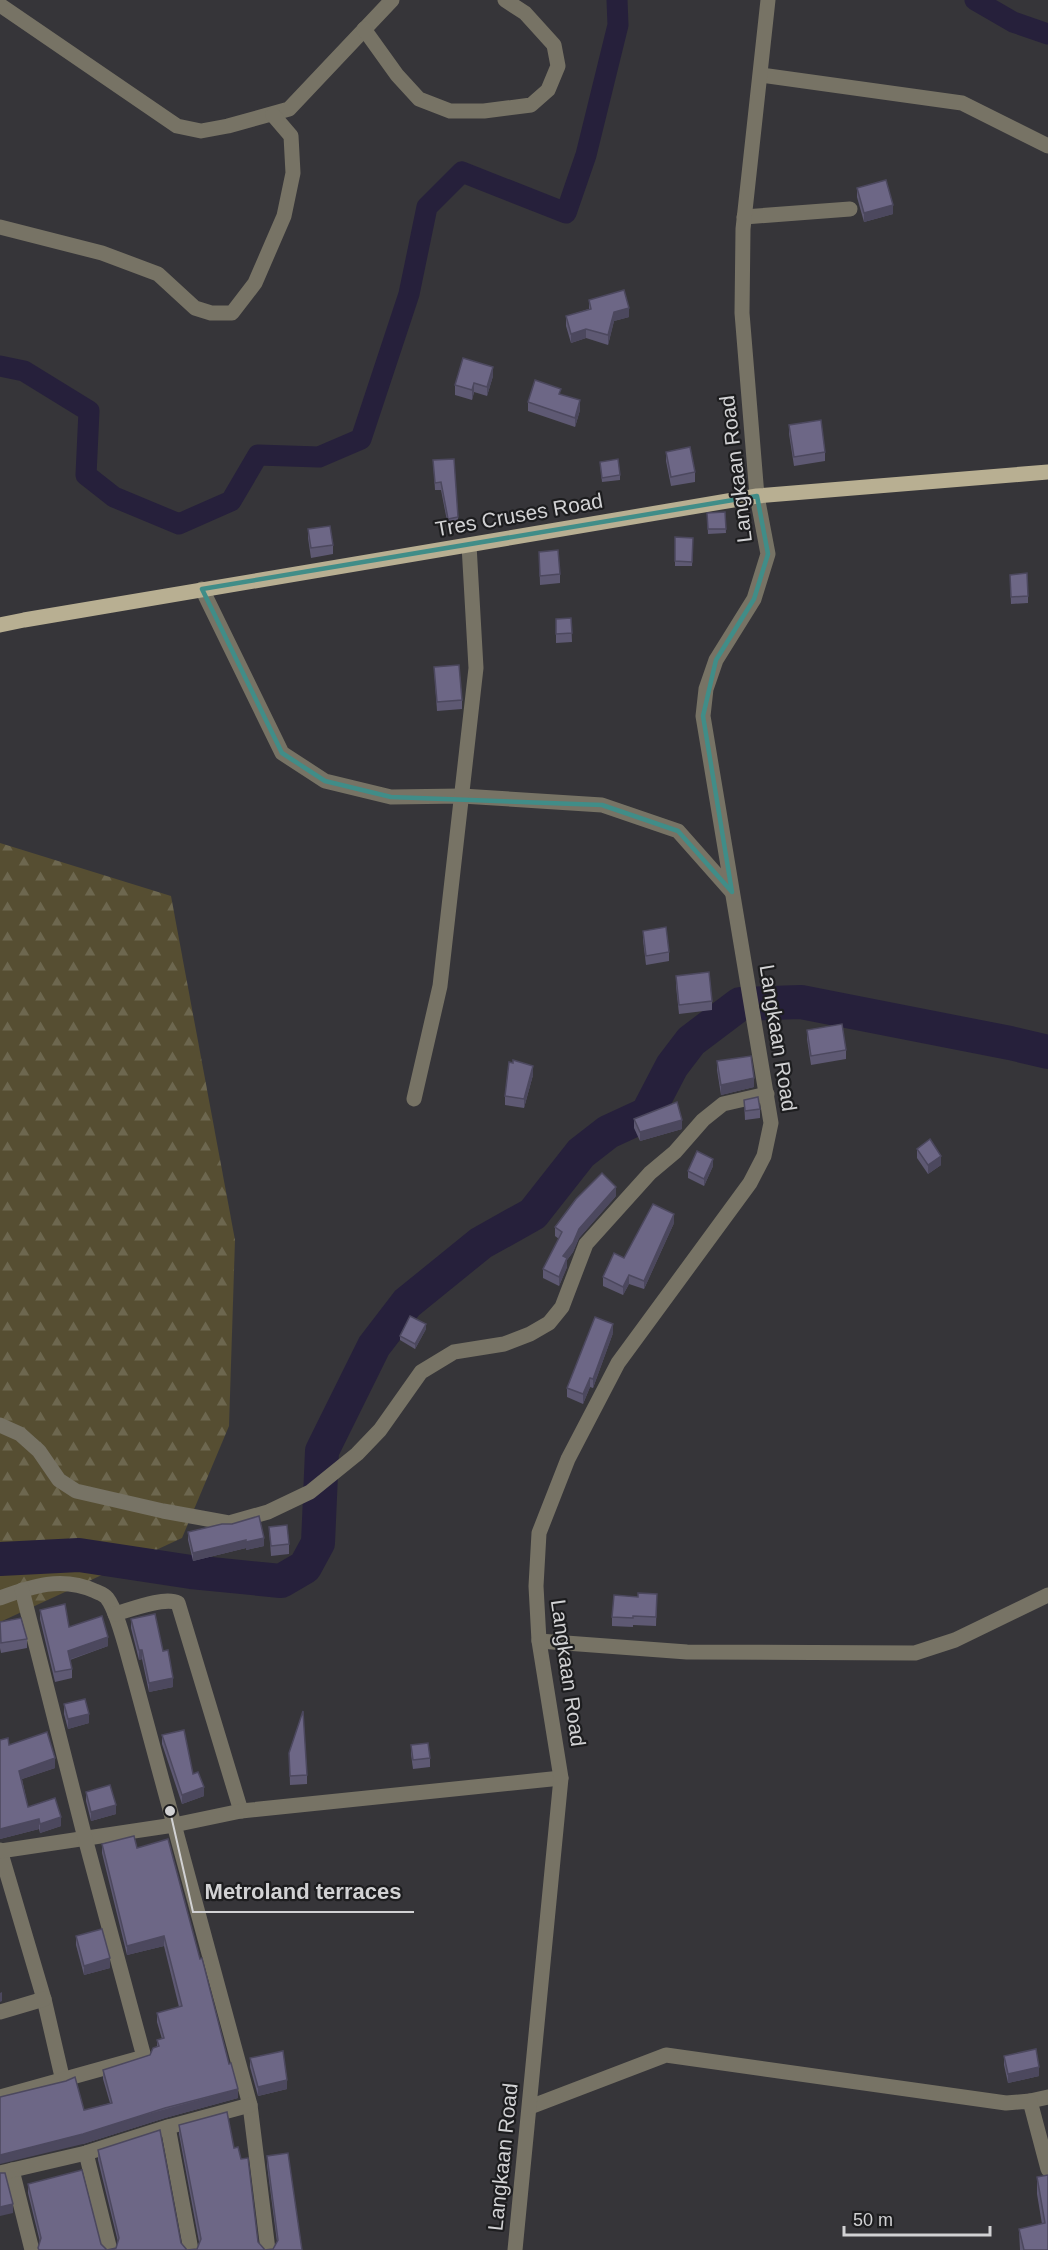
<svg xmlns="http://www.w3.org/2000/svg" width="1048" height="2250" font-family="Arial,sans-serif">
	<defs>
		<pattern id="forest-firs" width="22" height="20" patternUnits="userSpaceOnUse" patternTransform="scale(1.5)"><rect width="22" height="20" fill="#564e32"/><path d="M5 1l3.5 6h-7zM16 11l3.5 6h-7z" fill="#6d674f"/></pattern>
	</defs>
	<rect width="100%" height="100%" fill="#363539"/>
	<polygon fill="url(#forest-firs)" points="0,843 171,896 235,1240 229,1426 182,1538 0,1622"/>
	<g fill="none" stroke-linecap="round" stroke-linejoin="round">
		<g stroke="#26203b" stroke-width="21">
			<polyline points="975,0 1013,22 1048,34"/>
			<polyline points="0,366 24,371 89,411 86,475 114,497 179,524 231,501 258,455 319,457 361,439 409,294 427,207 462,172 566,213 586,155 618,25 617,0"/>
		</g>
		<polyline stroke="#26203b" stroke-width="34" points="0,1559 79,1555 191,1572 281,1581 305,1567 318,1543 322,1451 374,1346 407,1303 481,1243 533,1214 581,1153 608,1132 647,1114 672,1066 691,1041 740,1004 801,1002 1010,1043 1048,1052"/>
		<g stroke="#777365" stroke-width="15">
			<polyline points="0,5 177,126 201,131 228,126 289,109 392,0"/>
			<polyline points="364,29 397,75 419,99 450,111 484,111 531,105 548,90 558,66 554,45 525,13 505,0"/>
			<polyline points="761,75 962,103 1048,146"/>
			<polyline points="744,217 850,209"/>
			<polyline points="0,227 102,253 158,274 195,308 211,313 232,313 255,283 284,216 293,173 291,136 273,115"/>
			<polyline points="202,589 282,753 325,781 391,797 462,796 602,805 678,831 732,892"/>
			<polyline points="414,1099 440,986 476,668 469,545"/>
			<polyline points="0,1425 20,1434 39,1451 59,1480 76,1491 163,1511 229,1523 268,1512 310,1492 357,1454 380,1430 421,1372 454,1352 504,1344 530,1334 549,1323 562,1307 586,1244 650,1173 675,1152 703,1120 723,1104 767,1094"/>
			<path d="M0 1598C32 1586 62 1576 95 1591 99 1593 104 1594 107 1598 118 1612 127 1653 133 1673L250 2105 268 2250"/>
			<path d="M115 1614C130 1610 164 1596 178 1603L241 1811"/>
			<polyline points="539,1641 687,1652 915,1653 955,1640 1048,1595"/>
			<polyline points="0,1850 44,1999 63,2081"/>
			<polyline points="0,1851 174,1825 241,1811 561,1778"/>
			<polyline points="0,2012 44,1999"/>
			<polyline points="0,2097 144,2057 85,1838 22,1590"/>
			<polyline points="1030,2101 1048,2097"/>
			<polyline points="530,2107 666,2055 1006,2103 1030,2101 1048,2169"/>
			<polyline points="168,2127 191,2250"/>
			<polyline points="86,2153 110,2250"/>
			<polyline points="12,2170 32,2250"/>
			<polyline points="0,2173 86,2153 168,2127 250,2105"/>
			<polyline points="515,2250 561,1778 539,1641 536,1586 539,1533 568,1459 618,1363 750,1183 764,1156 771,1123 703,716 706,689 716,660 754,599 768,554 757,496 742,313 743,229 768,0"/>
		</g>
		<polyline stroke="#b8af92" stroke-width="15" points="0,625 24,620 757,496 1048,472"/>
	</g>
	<g fill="#5e5973">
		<polygon points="857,188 893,214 864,222 857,197"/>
		<polygon points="589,300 629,317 614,321 608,345 586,338 571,343 566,326 566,316 589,309"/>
		<polygon points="493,376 487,396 474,392 472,400 455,395 455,385"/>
		<polygon points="561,395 580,410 575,427 528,411 528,402"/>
		<polygon points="789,425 825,452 825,461 794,466 789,434"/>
		<polygon points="666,452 695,472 695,482 671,486 666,461"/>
		<polygon points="433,460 458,517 458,525 448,526 441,490 435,490"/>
		<polygon points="600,462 620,475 620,480 602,482"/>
		<polygon points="725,512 726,533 708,534 707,513"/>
		<polygon points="308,529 333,545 333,554 311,558 308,538"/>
		<polygon points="675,537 693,538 692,566 675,566"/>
		<polygon points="539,552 560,574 560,583 540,585"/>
		<polygon points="1010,575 1028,596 1028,603 1011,604"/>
		<polygon points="571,618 572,642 556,643 556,619"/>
		<polygon points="434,667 462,700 462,709 437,711"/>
		<polygon points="643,931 669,952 669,961 646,965 643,940"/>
		<polygon points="676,976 712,1001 712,1010 679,1014 676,986"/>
		<polygon points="807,1030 846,1050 846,1059 811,1065 807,1039"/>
		<polygon points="717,1061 754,1087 721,1095 717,1070"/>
		<polygon points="533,1075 524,1108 505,1105 505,1096"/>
		<polygon points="744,1100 760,1109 760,1118 745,1120"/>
		<polygon points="634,1119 682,1129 640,1141 634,1128"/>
		<polygon points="917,1149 941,1165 928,1174 917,1158"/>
		<polygon points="713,1166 704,1186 688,1178 688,1171"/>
		<polygon points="616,1196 579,1238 573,1252 567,1260 567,1267 559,1286 543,1278 543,1269 559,1239 555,1236 555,1227"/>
		<polygon points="674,1223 644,1289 629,1284 623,1295 603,1286 603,1277 624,1258"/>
		<polygon points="426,1329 415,1349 400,1340 400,1336"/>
		<polygon points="613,1333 593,1388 590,1387 583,1404 567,1397 567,1388"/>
		<polygon points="222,1524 264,1546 246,1550 246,1548 193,1561 188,1540 188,1532"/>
		<polygon points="269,1527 289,1544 289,1554 271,1556"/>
		<polygon points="657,1594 656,1626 633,1625 633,1627 612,1626 612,1617 638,1597"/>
		<polygon points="40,1610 69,1627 108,1646 70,1660 72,1669 72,1678 55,1682 40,1619"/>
		<polygon points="131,1619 163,1651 173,1687 149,1692 142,1659 139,1660 131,1628"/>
		<polygon points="0,1622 27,1639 27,1648 1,1653 0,1648"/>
		<polygon points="64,1704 89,1723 68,1729 64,1714"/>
		<polygon points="162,1735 193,1774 204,1796 182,1804 162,1744"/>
		<polygon points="0,1740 55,1768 22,1779 28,1807 61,1826 40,1833 39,1829 0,1839"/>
		<polygon points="411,1745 430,1758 430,1767 413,1769 411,1754"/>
		<polygon points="289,1753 307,1775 307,1784 290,1785"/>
		<polygon points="86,1792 116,1814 91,1821 86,1801"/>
		<polygon points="102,1844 137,1848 200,1959 238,2098 165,2118 83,2144 84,2110 110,2103 103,2079 103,2070 150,2055 157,2047 157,2040 162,2039 157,2022 157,2013 179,2007 164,1946 127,1955 102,1853"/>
		<polygon points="76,1936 110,1968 84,1975 76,1945"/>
		<polygon points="1004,2056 1039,2076 1008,2083 1004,2065"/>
		<polygon points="250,2058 287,2089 258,2096 250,2067"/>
		<polygon points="179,2125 234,2148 258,2242 265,2250 273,2249 277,2242 267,2165 267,2156 302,2250 38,2250 40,2242 28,2193 28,2184 101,2244 107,2250 116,2248 118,2242 98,2160 98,2150 187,2250 197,2249 199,2242 179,2134"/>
		<polygon points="1048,2175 1048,2250 1020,2250 1019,2229 1042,2224 1037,2194 1037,2177"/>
	</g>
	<g fill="#4c485e">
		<polygon points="893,205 893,214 864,222 864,213"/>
		<polygon points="629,308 629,317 614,321 608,345 608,335 614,312"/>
		<polygon points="586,329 586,338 571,343 571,334"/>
		<polygon points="493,367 493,376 487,396 487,387"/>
		<polygon points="474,383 474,392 472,400 472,390"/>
		<polygon points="580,400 580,410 575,427 575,418"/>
		<polygon points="533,1066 533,1075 524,1108 524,1099"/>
		<polygon points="754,1078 754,1087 721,1095 721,1085"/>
		<polygon points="682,1120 682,1129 640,1141 640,1132"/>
		<polygon points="941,1156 941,1165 928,1174 928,1165"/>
		<polygon points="713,1159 713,1166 704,1186 704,1179"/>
		<polygon points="616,1187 616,1196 579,1238 573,1252 567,1260 567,1267 559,1286 559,1277 563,1256 579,1229"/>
		<polygon points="674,1214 674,1223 644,1289 644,1281"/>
		<polygon points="629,1275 629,1284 623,1295 623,1287"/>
		<polygon points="426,1324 426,1329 415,1349 415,1344"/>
		<polygon points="613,1324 613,1333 593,1388 593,1379"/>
		<polygon points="590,1378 590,1387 583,1404 583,1394"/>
		<polygon points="264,1538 264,1546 246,1550 246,1542"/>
		<polygon points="246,1540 246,1548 193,1561 193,1553"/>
		<polygon points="108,1637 108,1646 68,1660 68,1651"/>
		<polygon points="139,1650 142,1650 142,1659 139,1660"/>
		<polygon points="173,1678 173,1687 149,1692 149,1683"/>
		<polygon points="89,1714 89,1723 68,1729 68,1719"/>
		<polygon points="55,1758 55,1768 19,1780 19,1771"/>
		<polygon points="204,1787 204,1796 182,1804 182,1795"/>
		<polygon points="116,1805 116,1814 91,1821 91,1812"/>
		<polygon points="61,1817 61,1826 40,1833 40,1824"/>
		<polygon points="39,1819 39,1829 0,1839 0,1829"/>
		<polygon points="164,1936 164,1946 127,1955 127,1946"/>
		<polygon points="110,1958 110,1968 84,1975 84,1966"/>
		<polygon points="2,1992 2,2001 0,2002 0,1993"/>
		<polygon points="1039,2067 1039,2076 1008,2083 1008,2074"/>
		<polygon points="287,2080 287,2089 258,2096 258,2087"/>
		<polygon points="238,2089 238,2098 165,2118 83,2144 0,2164 0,2155"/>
		<polygon points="13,2204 13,2213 0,2216 0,2207"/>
	</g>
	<g fill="#6d6786" stroke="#4c485e" stroke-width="1.5">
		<polygon points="886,180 893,205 864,213 857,188"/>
		<polygon points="624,290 629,308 614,312 608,335 586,329 571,334 566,316 591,309 589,300"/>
		<polygon points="463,358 493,367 487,387 474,383 472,390 455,385"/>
		<polygon points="535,380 561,389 559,394 580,400 575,418 528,402"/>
		<polygon points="821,420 825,452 794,457 789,425"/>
		<polygon points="690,447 695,472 671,477 666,452"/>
		<polygon points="454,459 458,517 448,519 441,482 435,483 433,460"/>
		<polygon points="618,459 620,475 602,478 600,462"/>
		<polygon points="725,512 726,529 708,529 707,513"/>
		<polygon points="330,526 333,545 311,548 308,529"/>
		<polygon points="675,537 693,538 692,562 675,561"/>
		<polygon points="558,550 560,574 540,576 539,552"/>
		<polygon points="1027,573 1028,596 1011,597 1010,575"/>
		<polygon points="571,618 572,633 556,634 556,619"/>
		<polygon points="459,665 462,700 437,702 434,667"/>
		<polygon points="666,927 669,952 646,956 643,931"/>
		<polygon points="709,972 712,1001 679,1005 676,976"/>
		<polygon points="842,1024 846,1050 811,1056 807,1030"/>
		<polygon points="751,1056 754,1078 721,1085 717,1061"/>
		<polygon points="513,1060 533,1066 524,1099 505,1096 509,1062 513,1063"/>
		<polygon points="758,1097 760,1109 745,1111 744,1100"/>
		<polygon points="677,1102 682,1120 640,1132 634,1119"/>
		<polygon points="930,1139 941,1156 928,1165 917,1149"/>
		<polygon points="697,1151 713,1159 704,1179 688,1171"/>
		<polygon points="602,1173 616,1187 579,1229 573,1243 563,1256 567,1258 559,1277 543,1269 562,1232 555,1227 576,1199"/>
		<polygon points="653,1204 674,1214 644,1281 629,1275 623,1287 603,1277 614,1253 624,1258"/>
		<polygon points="410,1316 426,1324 415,1344 400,1336"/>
		<polygon points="595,1317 613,1324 593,1379 590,1378 583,1394 567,1388"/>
		<polygon points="259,1516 264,1538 246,1542 246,1540 193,1553 188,1532 222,1524 232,1524"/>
		<polygon points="287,1525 289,1544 271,1546 269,1527"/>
		<polygon points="638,1593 657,1594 656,1617 633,1616 633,1618 612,1617 614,1595 638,1597"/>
		<polygon points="65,1604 69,1627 102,1616 108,1637 68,1651 72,1669 55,1672 40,1610"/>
		<polygon points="155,1614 163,1651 168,1650 173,1678 149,1683 142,1650 139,1650 131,1619"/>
		<polygon points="21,1618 27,1639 1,1643 0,1622"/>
		<polygon points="85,1699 89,1714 68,1719 64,1704"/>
		<polygon points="303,1711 307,1775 290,1776 289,1753"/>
		<polygon points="184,1730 193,1774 198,1772 204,1787 182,1795 162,1735"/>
		<polygon points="47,1732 55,1758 19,1771 28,1807 55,1798 61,1817 40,1824 39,1819 0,1829 0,1740 8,1738 9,1745"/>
		<polygon points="428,1743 430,1758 413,1760 411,1745"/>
		<polygon points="110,1785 116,1805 91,1812 86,1792"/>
		<polygon points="134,1836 137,1848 168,1839 200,1959 202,1958 229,2064 231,2063 238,2089 165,2108 83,2134 0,2155 0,2097 66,2081 75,2077 84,2110 112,2103 103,2070 150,2055 153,2048 159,2046 157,2040 164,2038 157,2013 182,2006 164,1936 127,1946 102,1844"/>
		<polygon points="102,1929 110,1958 84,1966 76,1936"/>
		<polygon points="1036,2049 1039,2067 1008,2074 1004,2056"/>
		<polygon points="283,2051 287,2080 258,2087 250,2058"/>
		<polygon points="227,2112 234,2148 238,2147 241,2159 248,2158 258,2242 265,2250 273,2249 278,2240 267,2156 288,2153 302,2250 39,2250 38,2248 41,2238 28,2184 82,2170 101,2244 107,2250 116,2248 119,2238 98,2150 160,2130 181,2243 187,2250 197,2249 201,2239 179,2125"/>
		<polygon points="0,2173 5,2173 13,2204 0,2207"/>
		<polygon points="1048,2175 1048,2250 1024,2250 1019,2229 1045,2223 1037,2177"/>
	</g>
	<path fill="none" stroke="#408d88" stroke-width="4.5" stroke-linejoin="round" d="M757 496 768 554 754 599 716 660 703 716 732 892 678 831 602 805 391 797 325 781 282 753 202 589Z"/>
	<g text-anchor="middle" stroke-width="4.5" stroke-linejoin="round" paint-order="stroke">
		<g font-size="21" fill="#d2d2d4" stroke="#1d1d1f">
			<text transform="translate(736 469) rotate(-97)" y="7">Langkaan Road</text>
			<text transform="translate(519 515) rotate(-10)" y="7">Tres Cruses Road</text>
			<text transform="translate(778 1038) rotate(81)" y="7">Langkaan Road</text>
			<text transform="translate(568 1673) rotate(82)" y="7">Langkaan Road</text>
			<text transform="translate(503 2157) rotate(-84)" y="7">Langkaan Road</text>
		</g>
	</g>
	<path fill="none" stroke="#d2d2d4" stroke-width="2" d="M170 1811L193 1912H414"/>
	<circle fill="#d2d2d4" stroke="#1d1d1f" stroke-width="2" cx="170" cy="1811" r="6"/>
	<g font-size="22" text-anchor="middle" font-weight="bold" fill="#d2d2d4" stroke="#1d1d1f" stroke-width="4.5" stroke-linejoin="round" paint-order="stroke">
		<text x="303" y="1899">Metroland terraces</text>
	</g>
	<path d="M844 2226v9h146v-9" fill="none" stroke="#d2d2d4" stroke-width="3"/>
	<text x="853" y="2226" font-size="18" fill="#d2d2d4" stroke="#1d1d1f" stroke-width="4.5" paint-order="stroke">50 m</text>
</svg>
